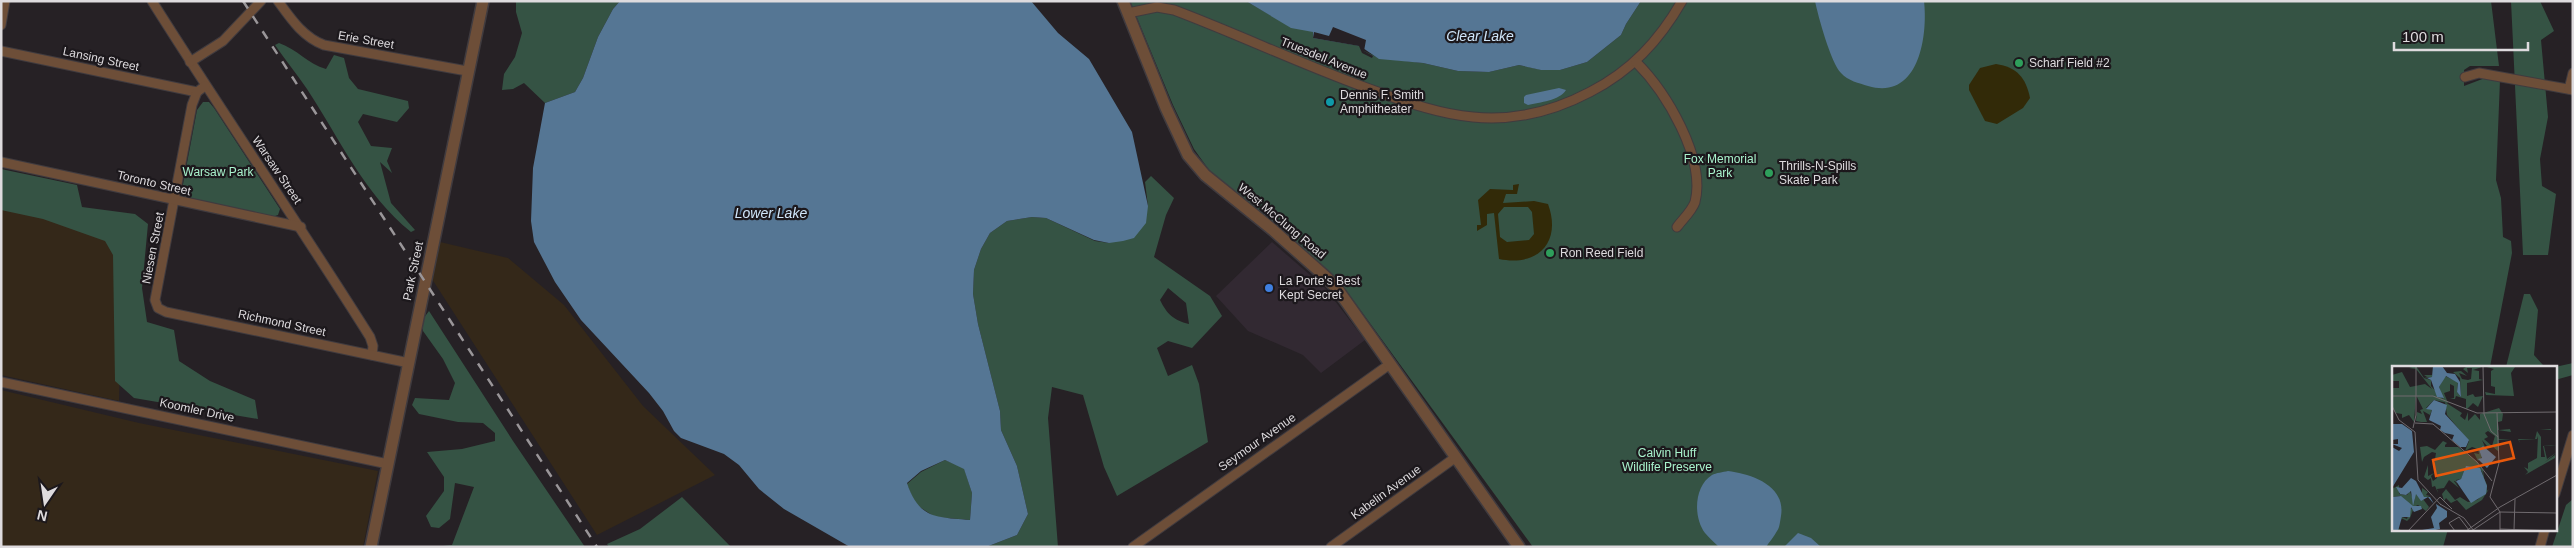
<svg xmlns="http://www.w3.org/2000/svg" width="2574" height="548" font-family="Arial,sans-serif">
	<rect width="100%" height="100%" fill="#262125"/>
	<polygon fill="#322932" points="1272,242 1325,288 1365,340 1321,373 1303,355 1248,331 1216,296"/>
	<g fill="#342819">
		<polygon points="1,205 123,236 119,401 1,375"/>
		<polygon points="440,242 508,258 564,305 643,406 715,475 597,535 432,279"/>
		<polygon points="1,390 139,423 378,471 363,547 1,547"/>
	</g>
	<g fill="#355344" fill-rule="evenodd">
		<polygon points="516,1 620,1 613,9 598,37 583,78 575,92 545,103 524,83 513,89 502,90 504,74 515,57 522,33 516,12"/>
		<polygon points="1130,1 1246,1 1291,27 1365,40 1364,51 1379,58 1423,63 1458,71 1489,72 1519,65 1542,70 1560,70 1587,62 1621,35 1626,24 1641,1 2491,1 2499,66 2470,66 2464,70 2464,86 2485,78 2500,80 2496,180 2501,198 2503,237 2511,241 2512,253 2490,367 2393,367 2393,529 2448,529 2443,547 1533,547 1345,289 1209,170 1194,149 1173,105"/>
		<polygon points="2511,1 2540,1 2554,31 2541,40 2548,117 2540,159 2542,186 2556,194 2548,255 2523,255"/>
		<path d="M279 43C297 49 308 64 326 69L334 55 344 58 349 78 358 89 408 101 409 108 397 122 363 114 358 122 371 146 392 148 387 161 392 173 380 162 391 203 415 230 411 232C364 194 340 139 307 89 297 74 285 60 275 45Z"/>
		<polygon points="203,102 209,102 214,108 280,209 278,215 272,217 184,199 181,195 197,110"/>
		<polygon points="1,169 77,185 82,207 135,214 148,224 142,288 147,322 174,330 179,361 210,381 255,400 258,419 134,398 115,381 113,255 105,241 43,219 1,210"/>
		<path d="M1151 176 1174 198 1166 215 1154 257 1210 296 1222 316 1192 348 1168 341 1157 348 1168 376 1192 365 1199 384 1208 442 1117 496 1104 467 1083 395 1052 387 1048 418 1058 547H986L1017 535 1028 514 1017 466 1001 430 1000 411 978 324 973 294 974 270 981 249 990 233 1007 221 1032 217 1046 218 1095 241 1109 243 1148 206 1145 182ZM1168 288 1186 303 1189 324C1173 320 1167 314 1160 300Z"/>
		<polygon points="2524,294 2530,294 2538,310 2534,355 2543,365 2552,367 2506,367"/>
		<polygon points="429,311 513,441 585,547 434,547 452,545 474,487 455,483 450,519 439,528 431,527 426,516 444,491 444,477 427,452 462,449 495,441 495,433 483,423 458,422 419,414 412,405 415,398 449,400 455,383 443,359 423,331 423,319"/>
		<polygon points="2573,363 2573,375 2555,380 2555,367"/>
		<polygon points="945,460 964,468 972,493 970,520 935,517 915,504 907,484 921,472"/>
		<polygon points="682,497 731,547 609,547 607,544 640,529"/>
		<polygon points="2573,499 2573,547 2552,547 2566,505"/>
	</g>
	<g fill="#322a08" fill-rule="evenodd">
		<path d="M1996 64C2017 67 2026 78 2030 98L2023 108 1997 124 1985 121 1969 90V85L1980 68Z"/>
		<path d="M1519 184 1517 194H1506L1503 203 1534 201 1548 204C1562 242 1538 267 1499 259L1494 213 1487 214V225L1477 231V225H1481L1478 200 1490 189 1513 190V185ZM1504 207H1528L1532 212 1534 234 1529 240 1507 242 1500 237 1498 214Z"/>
	</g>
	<g fill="#557694" fill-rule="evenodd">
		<path d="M620 1H1031L1058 33 1089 59 1132 132 1148 206 1146 223 1134 238 1123 241 1109 243 1094 240 1046 218 1032 217 1007 221 990 233 981 249 974 270 973 294 978 324 1000 411 1001 430 1017 466 1028 514 1017 535 986 547H850L784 509 759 489 739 465 724 454 681 438 674 431 663 411 649 393 581 320 555 282 534 242 531 221 533 168 545 103 575 92 583 78 598 37 613 9ZM945 460 964 469 972 493 970 520C936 517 919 519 907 483L921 471Z"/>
		<polygon points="1246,1 1641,1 1626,24 1621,35 1587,62 1560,70 1541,70 1519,65 1489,72 1458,71 1423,63 1379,59 1360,46 1313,38 1313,32 1291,28"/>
		<path d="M1815 1H1924C1928 36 1919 101 1868 86 1859 83 1848 81 1841 73 1831 63 1818 16 1815 1Z"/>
		<path d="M1559 88 1566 90C1559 101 1540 102 1528 105L1524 103V97L1526 95Z"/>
		<path d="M1728 471C1751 474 1786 485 1781 516 1780 521 1780 527 1777 531 1774 537 1769 542 1766 547H1719C1714 542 1709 538 1705 533 1693 517 1694 486 1712 475 1716 473 1723 472 1728 471Z"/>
		<polygon points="1798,533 1811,538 1821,547 1784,547"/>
	</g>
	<polygon fill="#262125" points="1333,27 1366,40 1364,51 1373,56 1372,58 1362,53 1359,46 1313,38 1314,32 1329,36"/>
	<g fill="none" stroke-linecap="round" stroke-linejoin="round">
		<g stroke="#403b3f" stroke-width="11">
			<g id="minor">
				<path d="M152 1C223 114 299 224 370 337L373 346 372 355"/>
				<path d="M278 1C291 19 303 37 324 45L467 71"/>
				<path d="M1128 13 1157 7 1174 10C1243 36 1309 68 1378 92 1409 103 1440 114 1473 117 1513 121 1554 111 1590 92 1631 71 1659 41 1682 1"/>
				<polyline points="1,25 5,1"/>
				<polyline points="1,51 197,92"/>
				<polyline points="190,62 223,41 261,1"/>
				<path d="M1636 62C1666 92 1706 158 1695 202 1692 211 1682 220 1677 227"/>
				<polyline points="2465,77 2479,73 2573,90"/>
				<polyline points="205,86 197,92 192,105 155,300 158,308 166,312 409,363"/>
				<polyline points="2569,89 2573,73"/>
				<polyline points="1,162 301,227"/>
				<polyline points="1,382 388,464"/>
				<polyline points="2555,494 2573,435"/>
				<polyline points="1133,547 1390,364"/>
				<polyline points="1331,547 1456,457"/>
				<polyline points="2540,547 2545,529"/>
			</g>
		</g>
		<g stroke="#403b3f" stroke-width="14">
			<g id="tertiary">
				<polyline points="1123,1 1166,108 1188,155 1205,175 1273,230 1327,278 1338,290 1519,547"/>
				<polyline points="371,547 483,1"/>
			</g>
		</g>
		<use href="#minor" stroke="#6d4e38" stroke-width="9"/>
		<use href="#tertiary" stroke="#6d4e38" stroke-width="11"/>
		<polyline stroke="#9a9699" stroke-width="2.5" stroke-dasharray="9 9" stroke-linecap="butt" points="243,1 597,547"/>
	</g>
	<g fill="#2e9e5b" stroke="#1c181c" stroke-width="2">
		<circle cx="2019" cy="63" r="5"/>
		<circle cx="1769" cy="173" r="5"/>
		<circle cx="1550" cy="253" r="5"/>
	</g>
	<circle fill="#0f9aa8" stroke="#1c181c" stroke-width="2" cx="1330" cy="102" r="5"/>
	<circle fill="#3f7fe0" stroke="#1c181c" stroke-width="2" cx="1269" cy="288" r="5"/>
	<g text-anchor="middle" stroke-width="4.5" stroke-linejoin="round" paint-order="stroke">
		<g font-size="12" fill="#dedbde" stroke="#1c181c">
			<text transform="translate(366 40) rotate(10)" y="4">Erie Street</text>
			<text transform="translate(1324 58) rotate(22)" y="4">Truesdell Avenue</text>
			<text transform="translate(101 59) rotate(12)" y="4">Lansing Street</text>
			<text transform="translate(277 170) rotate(56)" y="4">Warsaw Street</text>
			<text transform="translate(154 183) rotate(13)" y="4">Toronto Street</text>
			<text transform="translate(1282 221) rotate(40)" y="4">West McClung Road</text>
			<text transform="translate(153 248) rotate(-79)" y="4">Niesen Street</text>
			<text transform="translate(413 271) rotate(-78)" y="4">Park Street</text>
			<text transform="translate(282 323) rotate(12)" y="4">Richmond Street</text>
			<text transform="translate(197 410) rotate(12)" y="4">Koomler Drive</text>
			<text transform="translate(1257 442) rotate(-35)" y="4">Seymour Avenue</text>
			<text transform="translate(1386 492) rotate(-36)" y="4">Kabelin Avenue</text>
		</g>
		<g font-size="12" fill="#dedbde" stroke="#1c181c" text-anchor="start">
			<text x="2029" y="67">Scharf Field #2</text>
			<text x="1340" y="99">Dennis F. Smith<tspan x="1340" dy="14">Amphitheater</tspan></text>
			<text x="1779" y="170">Thrills-N-Spills<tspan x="1779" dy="14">Skate Park</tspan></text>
			<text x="1560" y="257">Ron Reed Field</text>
			<text x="1279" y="285">La Porte's Best<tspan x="1279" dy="14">Kept Secret</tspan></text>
		</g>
		<g font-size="12" fill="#a9f3cd" stroke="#1c181c">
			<text x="1720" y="163">Fox Memorial<tspan x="1720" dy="14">Park</tspan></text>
			<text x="218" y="176">Warsaw Park</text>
			<text x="1667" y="457">Calvin Huff<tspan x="1667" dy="14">Wildlife Preserve</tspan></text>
		</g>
		<g font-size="14" font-style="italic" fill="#d0e6fa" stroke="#1c181c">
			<text x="1480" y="41">Clear Lake</text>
			<text x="771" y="218">Lower Lake</text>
		</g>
	</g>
	<g transform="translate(2392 366)">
		<rect width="165" height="165" fill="#262125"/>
		<path d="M24 0 32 12 35 11 32 9H40L41 0 40 11 32 12 39 14V20L51 33 47 21 53 10 66 16 65 26 69 31 68 12 61 6 69 5 75 10 67 7 70 13 76 14 79 13 80 2H75L76 7 71 3 74 1H90L81 4 87 5V13L91 14 75 17V30L81 28 83 31 91 30 86 41 81 37 75 43 69 41 74 42V33L64 30 63 33H58V27V33L62 32V20L58 18V25L52 27 56 37 42 34 34 42 40 44 38 49 31 45 35 56H29L26 51 29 56 24 55 25 46 30 48 28 44 31 43 24 29 22 56 17 49 10 52V48L4 47 0 40V22H7V15H0V9L10 6 18 21 33 18 40 23 24 3 17 2ZM91 0 123 1 119 7 122 30 94 29 93 26 103 28V21L99 20V5L102 3ZM53 36 70 47 68 50 73 54 76 46V55L83 48 88 54V48L107 42 111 48 110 55 106 56 107 64 118 63 119 66 106 64 107 73 119 74H106L107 86 100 80 103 70 96 65 93 67 96 71 92 73 100 80H95L90 74 93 81 87 84 90 91 86 95 82 87 87 88 86 83 80 81 73 85 77 75 55 49ZM148 63H159V79H165L152 80 155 93 165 86 153 96 163 89V92L133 109 136 106 132 101 136 103V97L145 92 146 70 145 73 127 74 128 77 126 73H143L145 65 149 71V91H153L151 80 159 79V64ZM51 75 55 77 53 79V81H66L85 96 91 104 92 112 95 119V125L97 123 90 134 74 144 65 134 59 137 54 132 52 135 50 128 54 123 63 134 68 131 76 136 85 134 94 126 90 105 74 101 69 113 64 114 65 118 63 115H62L67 122 57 114 52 122 45 123 46 127 43 120 40 121 39 112 36 114 32 111 36 99V110L42 107 39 110 41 115 45 112 42 99 44 87 40 86 32 91 30 96 28 81 35 80 43 84ZM7 119V128L15 129 18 125 22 137 23 128H30V122L36 126 34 129 38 130 31 133 37 141 34 145 26 139 19 142 21 144 18 152 15 155 9 152 6 162 10 165H6V159L10 151 15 153 19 141 8 130 0 131V123Z" fill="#355344"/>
		<path d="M41 0H50L55 7 63 8 68 16 69 31 65 26 66 17 54 10 47 21 52 32 45 31 39 14 35 12 40 11ZM42 34 55 39 53 48 77 74 74 81H68L60 74 62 69 53 67 48 64 49 60 37 54 40 44 34 43ZM0 58H10L20 65 22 86 0 122V81L7 85 10 82 0 78H6V73L0 74ZM91 80 104 91 95 102 86 93 90 92 87 84ZM74 100 88 102 95 120 94 128 79 137 64 115 69 113ZM19 112 24 115 32 131H38L42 138 36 131 29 135 24 128 21 140H29L30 143 22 146 19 141 18 151H10L6 165H0V131L9 130 21 140 19 125 14 129 8 128 4 121 10 122ZM44 138 55 145V151L47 157 48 163 39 165H24L42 162 39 151 45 142Z" fill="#557694"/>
		<path fill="none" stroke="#706b6f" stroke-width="1" d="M91 0 92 48 99 65 106 71M0 30H41L85 47 165 46M0 40 7 54 23 66 26 114 49 139M105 47 107 97 98 131 108 146M23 57 41 58 85 96 100 115M21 62 24 49V0M48 138 72 152 82 165M108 146 165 147M108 146V165M108 163 163 165M81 164 108 146M122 164 123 133M16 165 48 131 60 143M63 165 57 157 67 151 77 164M74 165 108 141 165 109"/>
		<path fill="#e8590c" fill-opacity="0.15" stroke="#e8590c" stroke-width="2.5" d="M118 76 122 92 44 110 41 94Z"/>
		<rect width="165" height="165" fill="none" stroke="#dedbde" stroke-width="2.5"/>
	</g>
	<rect width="2574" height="548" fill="none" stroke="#dedbde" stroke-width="5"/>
	<g transform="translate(45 503) rotate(193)" stroke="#1c181c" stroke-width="4" paint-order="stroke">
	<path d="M0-4L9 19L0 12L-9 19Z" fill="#dedbde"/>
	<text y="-8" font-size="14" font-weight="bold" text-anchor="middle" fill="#dedbde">N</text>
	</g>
	<path d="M2394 42v8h134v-8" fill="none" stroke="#dedbde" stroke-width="2.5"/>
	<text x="2402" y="42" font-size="15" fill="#dedbde" stroke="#1c181c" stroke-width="4" paint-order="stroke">100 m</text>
</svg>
